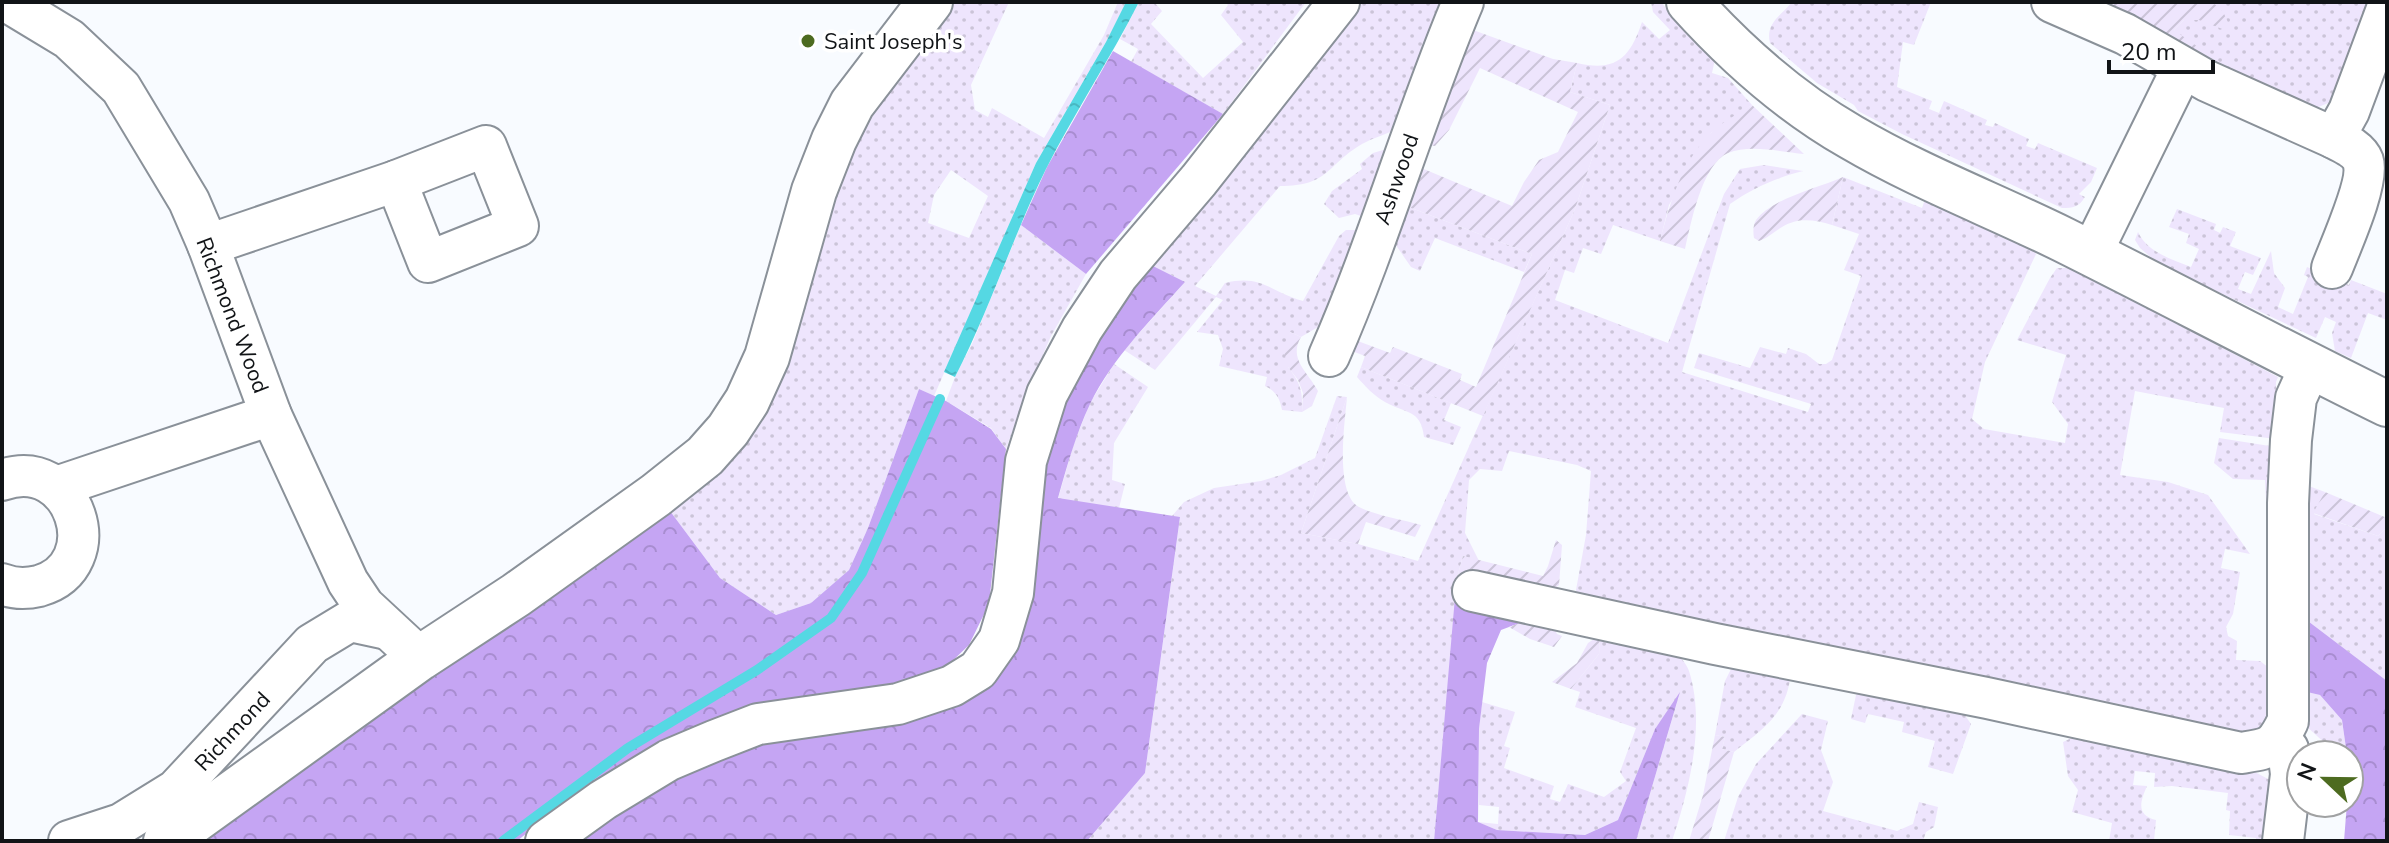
<svg xmlns="http://www.w3.org/2000/svg" width="2389" height="843" font-family="'Nunito Sans',sans-serif">
	<defs>
		<pattern id="grass-dots" width="8" height="8" patternUnits="userSpaceOnUse" patternTransform="scale(2)"><rect width="8" height="8" fill="#eee5fd"/><path d="M2 2h.1M6 6h.1" fill="none" stroke="#cbc4d8" stroke-width="1.8" stroke-linecap="round"/></pattern>
		<pattern id="forest-crowns" width="20" height="18" patternUnits="userSpaceOnUse" patternTransform="scale(2)"><rect width="20" height="18" fill="#c5a5f3"/><path d="M2 6a3 3 0 1 1 6 0M12 15a3 3 0 1 1 6 0" fill="none" stroke="#a88dd0"/></pattern>
		<pattern id="garden-furrows" width="10" height="10" patternUnits="userSpaceOnUse" patternTransform="scale(2)"><rect width="10" height="10" fill="#eee5fd"/><path d="M-1 1l2-2M0 10L10 0M9 11l2-2" fill="none" stroke="#cbc4d8"/></pattern>
		<pattern id="water-ripples" width="26" height="14" patternUnits="userSpaceOnUse" patternTransform="scale(2)"><rect width="26" height="14" fill="#55d8e3"/><path d="M2 4q2-2 4 0t4 0M15 11q2-2 4 0t4 0" fill="none" stroke="#49b8c2"/></pattern>
	</defs>
	<rect width="100%" height="100%" fill="#f8fbff"/>
	<g fill="url(#grass-dots)" fill-rule="evenodd">
		<path d="M949 2H1009L971 85 975 110 988 117 992 108 1044 138 1104 35 1118 2H1126L1106 42 1036 163 934 396 919 389 868 528 849 570 811 603 776 615 720 578 667 507 735 449 848 145ZM951 170 988 196 969 238 928 223 934 195Z"/>
		<polygon points="1139,2 1154,2 1162,11 1151,24 1203,78 1243,42 1221,15 1228,5 1225,2 1306,2 1223,114 1131,62 1138,49 1120,39"/>
		<path d="M1360 2H1448L1398 129C1386 134 1373 138 1362 144 1326 165 1330 186 1280 186L1195 286 1216 296 1225 283C1262 274 1270 292 1303 301L1339 236 1346 230H1360L1323 324 1301 337 1290 332 1288 367C1301 383 1303 393 1302 412L1282 410C1280 399 1276 391 1265 386L1267 377 1219 366 1223 349 1218 335 1197 332 1223 300 1216 297 1155 370 1124 350 1185 282 1151 265Z"/>
		<path d="M1651 2H1661L1674 18 1715 59 1712 73 1728 78 1752 105 1711 133 1669 205 1660 241 1613 225 1601 254 1583 248 1574 273 1565 270 1555 300 1668 343 1724 194 1740 169 1764 165 1803 171C1775 178 1753 188 1730 204L1682 372 1808 412 1811 404 1694 368 1699 353 1750 368 1760 347 1786 354 1788 348 1806 354 1819 364H1826L1832 360 1861 276 1844 270 1859 234 1832 225 1843 177 1922 208 1927 194 2029 242 2036 254 1985 362 1972 419 1984 429 2065 443 2068 424 2052 402 2066 355 2017 340 2050 278 2057 268H2069L2082 274 2278 377 2276 382V439L2220 432 2224 408 2135 391 2120 475 2168 482 2208 495 2250 554 2225 549 2221 568 2240 572 2233 614 2226 627 2228 636 2237 641 2236 660 2260 661 2273 671 2272 713 2256 735 2240 738 1580 604 1576 590 1586 535 1591 471 1577 465 1509 451 1502 471 1480 469 1469 480 1465 533 1479 561 1463 556 1458 574 1434 841H1087L1145 773 1180 518 1172 516 1184 502 1214 488 1261 481 1281 475 1315 458 1337 396 1347 397 1301 533 1358 544 1418 561 1575 209 1610 105 1570 92 1577 63C1616 72 1630 58 1642 22L1659 39 1670 30 1653 12Z"/>
		<path d="M1792 2H1931L1914 45 1903 42 1897 87 1932 101 1929 109 1939 113 1944 101 1987 120 1985 125 1993 127 1995 123 2029 139 2026 146 2035 149 2038 143 2097 168 2091 182 2079 194 2085 197C2079 207 2073 208 2062 208L1902 134 1858 111 1854 105 1817 83 1770 43C1765 23 1781 16 1792 2Z"/>
		<polygon points="2210,2 2372,2 2333,101 2316,108 2304,108 2199,57 2174,30 2184,20 2199,20 2214,3"/>
		<polygon points="1390,148 1364,217 1355,214 1339,218 1324,204 1332,191 1362,169 1360,164 1373,153"/>
		<polygon points="1406,206 1532,254 1524,272 1435,238 1420,271 1411,267 1393,241"/>
		<path d="M2177 209 2216 224 2214 230 2220 233 2223 227 2236 232 2230 246 2261 258 2253 275 2245 272 2238 289 2251 294 2271 251 2274 273 2285 288 2278 307 2293 314 2308 277 2304 275 2307 267 2349 285 2351 280 2387 294V320L2368 313 2351 358 2335 351 2332 333 2336 322 2325 317 2316 338 2197 282 2153 259 2140 248 2135 240 2138 232C2147 252 2171 259 2191 267L2199 249 2186 243 2189 234 2169 227Z"/>
		<polygon points="1021,225 1086,274 1051,336 1028,389 1006,449 991,428 946,401 955,377 972,344"/>
		<polygon points="1114,364 1148,387 1114,443 1112,480 1125,484 1119,508 1058,499 1073,446 1090,403"/>
		<path d="M1361 367 1451 403 1444 420 1461 427 1453 445 1424 437C1421 409 1406 414 1385 402 1374 396 1365 386 1357 377Z"/>
		<polygon points="2219,438 2276,447 2268,537 2265,480 2233,479 2214,463"/>
		<polygon points="2298,482 2325,492 2314,514 2378,536 2387,527 2387,681 2296,612"/>
		<path d="M1600 635 1670 647C1677 654 1686 662 1689 671 1706 724 1689 790 1672 841H1636L1679 696 1655 729 1618 820 1585 835 1497 830 1477 822 1498 824 1499 807 1479 805V729L1482 702 1515 712 1504 746 1510 748 1504 768 1554 786 1550 799 1560 802 1568 784 1604 797 1626 781 1620 772 1636 728 1575 707 1580 692 1571 689 1599 654Z"/>
		<path d="M1732 667 1791 672C1787 714 1765 727 1734 752L1722 749 1725 737 1715 735 1725 681Z"/>
		<polygon points="1867,684 1955,701 1971,724 1953,774 1928,767 1935,741 1902,732 1904,722 1868,714 1865,723 1851,719 1856,695"/>
		<polygon points="2294,689 2320,695 2342,720 2347,755 2338,755 2306,726"/>
		<polygon points="1802,714 1828,721 1821,750 1833,782 1823,811 1897,831 1913,824 1919,802 1938,807 1934,827 1926,832 1923,841 1724,841 1738,797 1756,764"/>
		<path d="M2078 735 2253 771 2268 779 2276 780 2277 841H2256V838L2229 835 2230 811 2226 810 2228 793 2172 786 2154 787 2155 773 2135 771 2133 785 2147 786C2140 802 2136 815 2156 820L2154 841H2109L2112 823 2072 812 2078 790 2068 776 2063 742Z"/>
	</g>
	<g fill="url(#forest-crowns)">
		<polygon points="1113,51 1223,114 1086,274 1021,225 1047,167"/>
		<path d="M1151 265 1185 282C1151 320 1113 357 1090 404 1076 434 1067 466 1058 498L1180 517 1145 773 1087 841H568L719 754 765 739 967 698 1002 670 1024 625 1046 454 1063 402 1094 340 1133 286Z"/>
		<polygon points="919,389 946,401 991,429 1006,449 989,604 969,645 946,667 547,817 517,841 179,841 667,507 720,578 776,615 811,603 849,570 868,528"/>
		<polygon points="1455,597 1525,621 1501,630 1487,663 1479,729 1478,822 1497,830 1585,835 1618,820 1655,729 1680,692 1636,841 1434,841"/>
		<polygon points="2296,612 2387,681 2387,841 2344,841 2347,803 2349,803 2349,755 2347,755 2342,720 2320,695 2294,689"/>
	</g>
	<g fill="url(#garden-furrows)">
		<path d="M2094 2H2209C2221 5 2225 15 2229 25L2225 30 2199 20H2184L2174 30 2201 49 2199 57Z"/>
		<polygon points="1473,30 1553,59 1577,63 1570,92 1610,105 1575,209 1483,416 1361,367 1365,356 1352,351 1355,340 1390,353 1393,347 1462,374 1460,380 1476,387 1532,254 1406,206 1419,167 1512,206 1524,182 1539,160 1558,152 1578,112 1480,68 1449,130 1435,146 1427,145"/>
		<path d="M1752 105 1804 154C1782 152 1750 144 1728 153 1702 164 1691 223 1685 249L1660 241C1670 203 1681 163 1710 134 1721 122 1738 114 1752 105Z"/>
		<path d="M1843 177 1832 225C1814 220 1799 217 1782 227 1774 232 1768 238 1759 241L1754 238C1753 232 1753 225 1756 220 1772 198 1819 188 1843 177Z"/>
		<path d="M1290 332 1301 337C1288 359 1308 372 1318 391L1312 406 1302 412 1303 393 1298 380 1288 367 1284 351Z"/>
		<path d="M1347 397C1345 421 1334 494 1359 507 1374 515 1404 520 1421 525L1415 537 1366 522 1358 544 1301 533Z"/>
		<polygon points="2325,492 2387,518 2387,527 2378,536 2313,513"/>
		<polygon points="1556,540 1562,545 1559,585 1547,593 1458,574 1463,556 1543,576 1548,566"/>
		<polygon points="1550,618 1557,634 1562,636 1554,647 1530,639 1509,627 1525,621"/>
		<polygon points="1600,635 1599,654 1571,689 1552,682 1577,663 1588,643"/>
		<polygon points="1715,735 1725,737 1722,749 1734,752 1708,841 1689,841 1703,795"/>
	</g>
	<path fill="url(#water-ripples)" d="M1126 2H1139C1110 59 1075 112 1046 169 1013 236 990 309 955 377L944 372 1036 163 1106 42Z"/>
	<g fill="none" stroke-linecap="round" stroke-linejoin="round">
		<polyline stroke="#55d8e3" stroke-width="10" points="503,841 628,748 757,670 831,618 862,573 940,399"/>
		<g stroke="#8a9199" stroke-width="44">
			<g id="street">
				<polyline points="8,2 69,39 121,88 189,201 208,245 271,415 348,582 364,606 420,658"/>
				<polyline points="2052,2 2125,34 2207,81 2334,138 2349,111 2387,9"/>
				<polygon points="486,146 518,226 428,262 396,181"/>
				<polyline points="208,245 396,181"/>
				<polyline points="2091,254 2182,69"/>
				<path d="M2332 268C2340 247 2370 181 2363 161 2359 150 2344 143 2334 138"/>
				<path d="M1329 356C1380 240 1414 118 1463 2"/>
				<path d="M2 480C75 454 111 565 39 586 26 589 14 589 2 584"/>
				<polyline points="56,487 271,415"/>
				<path d="M1473 591 1715 644 1987 698 2241 753C2271 748 2274 749 2288 721V503L2291 440 2296 398 2310 367"/>
				<polyline points="2278,741 2288,749 2291,774 2283,841"/>
				<polyline points="69,841 121,824 176,790 312,644 350,621 387,629"/>
				<polyline points="546,841 603,800 669,760 714,741 758,724 898,704 952,686 978,670 999,640 1013,593 1026,461 1047,394 1082,329 1118,275 1199,180 1339,2"/>
			</g>
		</g>
		<g stroke="#8a9199" stroke-width="48">
			<g id="secondary">
				<path d="M1689 2C1736 54 1790 102 1851 137 1919 177 1993 205 2064 240 2172 294 2279 351 2387 404"/>
				<polyline points="166,841 420,658 516,595 656,495 705,456 728,430 747,401 767,357 814,191 834,140 852,104 930,2"/>
			</g>
		</g>
		<use href="#street" stroke="#fff" stroke-width="40"/>
		<use href="#secondary" stroke="#fff" stroke-width="44"/>
	</g>
	<circle fill="#4d6b20" stroke="#fff" stroke-width="3" cx="808" cy="41" r="8"/>
	<g text-anchor="middle" stroke-width="7" stroke-linejoin="round" paint-order="stroke">
		<g font-size="22" fill="#111417" stroke="#fff" text-anchor="start">
			<text x="824" y="49">Saint Joseph's</text>
		</g>
		<g font-size="22" fill="#111417" stroke="#fff">
			<text transform="translate(1396 179) rotate(-71)" y="8">Ashwood</text>
			<text transform="translate(233 315) rotate(69)" y="8">Richmond Wood</text>
			<text transform="translate(232 731) rotate(-47)" y="8">Richmond</text>
		</g>
	</g>
	<rect width="2389" height="843" fill="none" stroke="#111417" stroke-width="8"/>
	<g transform="translate(2325 779) rotate(292)"><circle r="38" fill="#ffffff" stroke="#a0a1a2" stroke-width="2"/>
	<path d="M0-6L14 30L0 20L-14 30Z" fill="#4d6b20"/>
	<text y="-12" font-size="22" font-weight="bold" text-anchor="middle" fill="#111417">N</text>
	</g>
	<path d="M2109 60v12h104v-12" fill="none" stroke="#111417" stroke-width="4"/>
	<text x="2121" y="60" font-size="24" fill="#111417" stroke="#ffffff" stroke-width="6" paint-order="stroke">20 m</text>
</svg>
